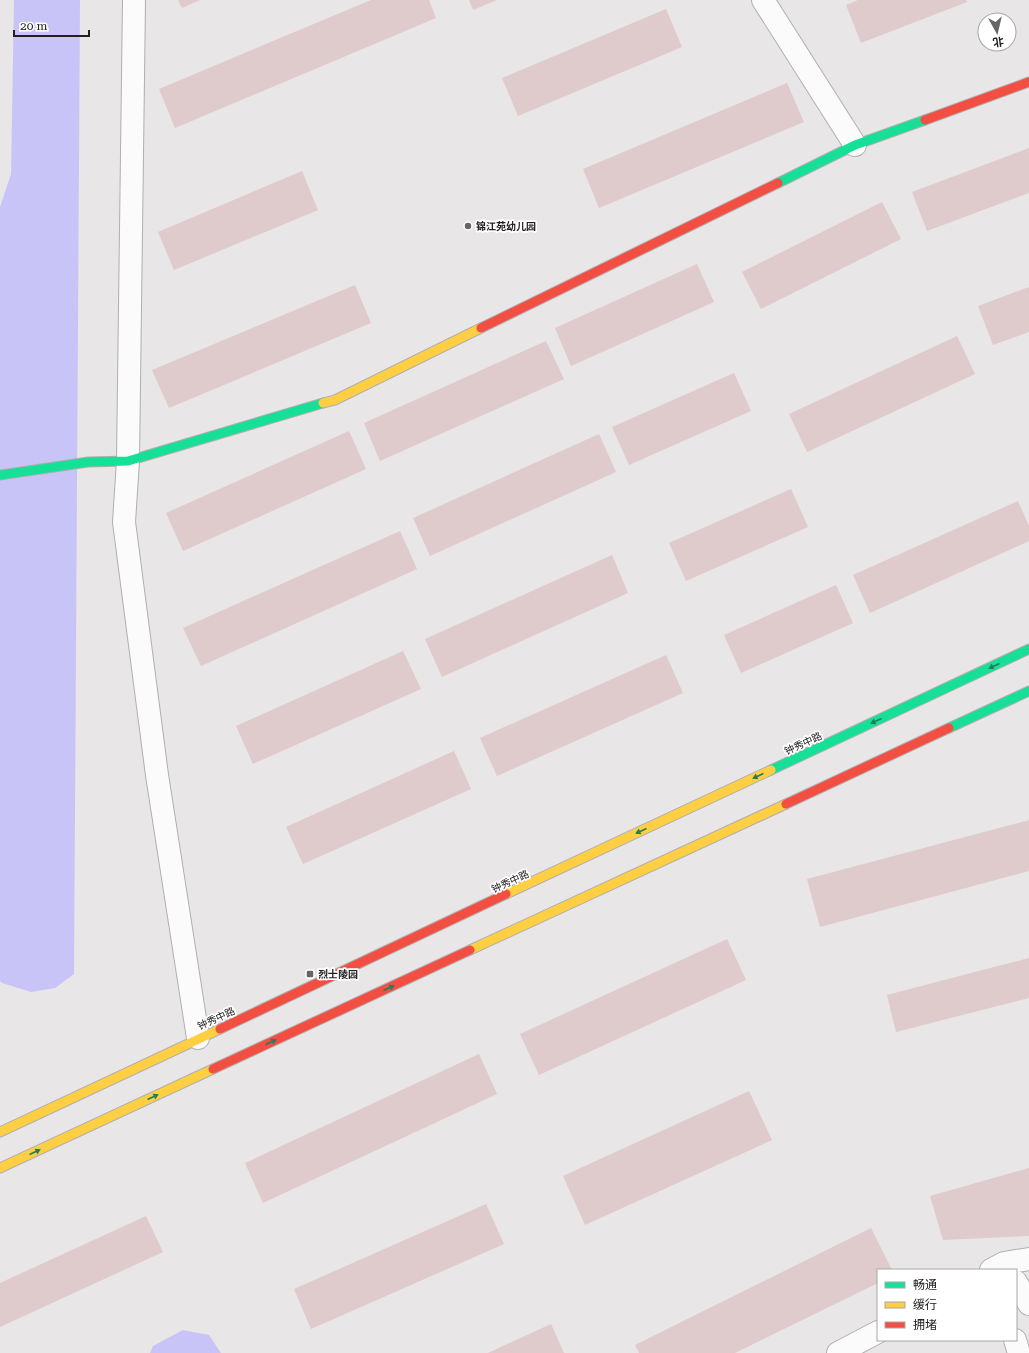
<svg xmlns="http://www.w3.org/2000/svg" width="1029" height="1353" font-family="'Roboto Serif','Noto Sans SC',serif">
	<rect width="100%" height="100%" fill="#e8e6e7"/>
	<g fill="#c9c4f7">
		<polygon points="14,0 80,0 74,974 55,988 31,992 2,983 0,981 0,207 11,174"/>
		<polygon points="183,1330 209,1335 221,1353 150,1353 153,1346"/>
	</g>
	<g fill="#dfcacc">
		<polygon points="178,0 200,0 182,8"/>
		<polygon points="371,0 429,0 436,18 175,128 159,89"/>
		<polygon points="469,0 497,0 473,10"/>
		<polygon points="858,0 966,0 967,2 861,43 846,5"/>
		<polygon points="666,9 682,47 518,116 502,78"/>
		<polygon points="787,83 804,122 599,208 583,169"/>
		<polygon points="1029,148 1029,193 927,231 912,192"/>
		<polygon points="302,171 318,210 174,270 158,232"/>
		<polygon points="882,202 901,239 761,309 742,272"/>
		<polygon points="697,264 714,302 571,366 555,328"/>
		<polygon points="355,285 371,323 169,408 152,370"/>
		<polygon points="1029,287 1029,332 993,345 978,306"/>
		<polygon points="957,336 975,374 807,452 789,414"/>
		<polygon points="546,341 564,379 380,461 364,423"/>
		<polygon points="734,373 751,411 629,465 612,427"/>
		<polygon points="349,431 366,469 183,551 166,513"/>
		<polygon points="599,434 616,472 430,556 413,518"/>
		<polygon points="791,489 808,527 686,581 669,543"/>
		<polygon points="1018,501 1029,526 1029,541 870,613 853,575"/>
		<polygon points="400,531 417,569 201,666 183,628"/>
		<polygon points="612,555 628,593 442,677 425,639"/>
		<polygon points="836,585 853,623 741,673 724,635"/>
		<polygon points="403,651 421,689 253,764 236,726"/>
		<polygon points="666,655 683,693 497,776 480,738"/>
		<polygon points="454,751 471,789 303,864 286,827"/>
		<polygon points="1029,820 1029,871 820,927 807,879"/>
		<polygon points="727,939 746,980 539,1075 520,1034"/>
		<polygon points="1029,958 1029,998 896,1032 887,995"/>
		<polygon points="479,1054 497,1094 263,1203 245,1163"/>
		<polygon points="749,1091 772,1140 585,1225 563,1176"/>
		<polygon points="1029,1168 1029,1236 943,1240 930,1196"/>
		<polygon points="486,1204 504,1244 311,1329 294,1289"/>
		<polygon points="146,1216 163,1252 0,1327 0,1283"/>
		<polygon points="871,1228 892,1270 878,1270 878,1283 735,1353 639,1353 635,1345"/>
		<polygon points="551,1324 564,1353 488,1353"/>
	</g>
	<g fill="none" stroke-linecap="round" stroke-linejoin="round">
		<g stroke="#b0aeaf" stroke-width="24">
			<g id="street">
				<polyline points="134,0 128,461 124,522 157,775 198,1038"/>
				<polyline points="763,0 855,145"/>
				<polyline points="991,1270 1004,1263 1029,1259"/>
				<polyline points="1016,1282 1029,1304"/>
				<polyline points="1015,1340 1019,1353"/>
				<polyline points="838,1353 878,1332"/>
			</g>
		</g>
		<g stroke="#b0aeaf" stroke-width="11">
			<g id="fast">
				<polyline points="778,183 855,145 925,120"/>
				<polyline points="0,475 88,462 128,461 323,403"/>
				<polyline points="949,728 1029,691"/>
				<polyline points="771,770 1029,649"/>
			</g>
		</g>
		<g stroke="#b0aeaf" stroke-width="11">
			<g id="slow">
				<polyline points="323,403 335,400 481,328"/>
				<polyline points="506,894 771,770"/>
				<polyline points="470,950 786,804"/>
				<polyline points="0,1132 220,1029"/>
				<polyline points="0,1168 213,1069"/>
			</g>
		</g>
		<g stroke="#b0aeaf" stroke-width="11">
			<g id="jam">
				<polyline points="925,120 1029,82"/>
				<polyline points="481,328 778,183"/>
				<polyline points="786,804 949,728"/>
				<polyline points="220,1029 506,894"/>
				<polyline points="213,1069 470,950"/>
			</g>
		</g>
		<use href="#street" stroke="#fcfbfb" stroke-width="22"/>
		<use href="#fast" stroke="#16e098" stroke-width="9"/>
		<use href="#slow" stroke="#ffcf43" stroke-width="9"/>
		<use href="#jam" stroke="#f24e42" stroke-width="9"/>
	</g>
	<defs><path id="oneway-solid" d="M-6-.8H1V-3.2L6.5 0L1 3.2V.8H-6Z"/></defs>
	<g fill="#1c805c">
		<use href="#oneway-solid" transform="translate(994 666) rotate(155)"/>
		<use href="#oneway-solid" transform="translate(876 721) rotate(155)"/>
		<use href="#oneway-solid" transform="translate(758 776) rotate(155)"/>
		<use href="#oneway-solid" transform="translate(641 831) rotate(155)"/>
		<use href="#oneway-solid" transform="translate(389 988) rotate(-25)"/>
		<use href="#oneway-solid" transform="translate(271 1042) rotate(-25)"/>
		<use href="#oneway-solid" transform="translate(153 1097) rotate(-25)"/>
		<use href="#oneway-solid" transform="translate(35 1152) rotate(-25)"/>
	</g>
	<g fill="#676566" stroke="#fff" stroke-width="1.5">
		<circle cx="468" cy="226" r="4"/>
		<rect x="306" y="970" width="8" height="8" rx="2"/>
	</g>
	<g text-anchor="middle" stroke-width="3.5" stroke-linejoin="round" paint-order="stroke">
		<g font-size="10" font-weight="bold" fill="#222021" stroke="#fff" text-anchor="start">
			<text x="476" y="230">锦江苑幼儿园</text>
			<text x="318" y="978">烈士陵园</text>
		</g>
		<g font-size="10" fill="#222021" stroke="#fff">
			<text transform="translate(803 743) rotate(-25)" y="4">钟秀中路</text>
			<text transform="translate(510 881) rotate(-25)" y="4">钟秀中路</text>
			<text transform="translate(216 1018) rotate(-25)" y="4">钟秀中路</text>
		</g>
	</g>
	<rect x="877" y="1269" width="140" height="72" fill="#ffffff" stroke="#a7a6a6"/>
	<rect x="885" y="1282" width="20" height="6" fill="#16e098" stroke="#a7a6a6"/>
	<text x="913" y="1289" font-size="12" fill="#222021">畅通</text>
	<rect x="885" y="1302" width="20" height="6" fill="#ffcf43" stroke="#a7a6a6"/>
	<text x="913" y="1309" font-size="12" fill="#222021">缓行</text>
	<rect x="885" y="1322" width="20" height="6" fill="#f24e42" stroke="#a7a6a6"/>
	<text x="913" y="1329" font-size="12" fill="#222021">拥堵</text>
	<g transform="translate(997 32) rotate(172)"><circle r="19" fill="#ffffff" stroke="#a7a6a6"/>
	<path d="M0-3L7 15L0 10L-7 15Z" fill="#676566"/>
	<text y="-6" font-size="11" font-weight="bold" text-anchor="middle" fill="#222021">北</text>
	</g>
	<path d="M14 30v6h75v-6" fill="none" stroke="#222021" stroke-width="2"/>
	<text x="20" y="30" font-size="12" fill="#222021" stroke="#ffffff" stroke-width="3" paint-order="stroke">20 m</text>
</svg>
